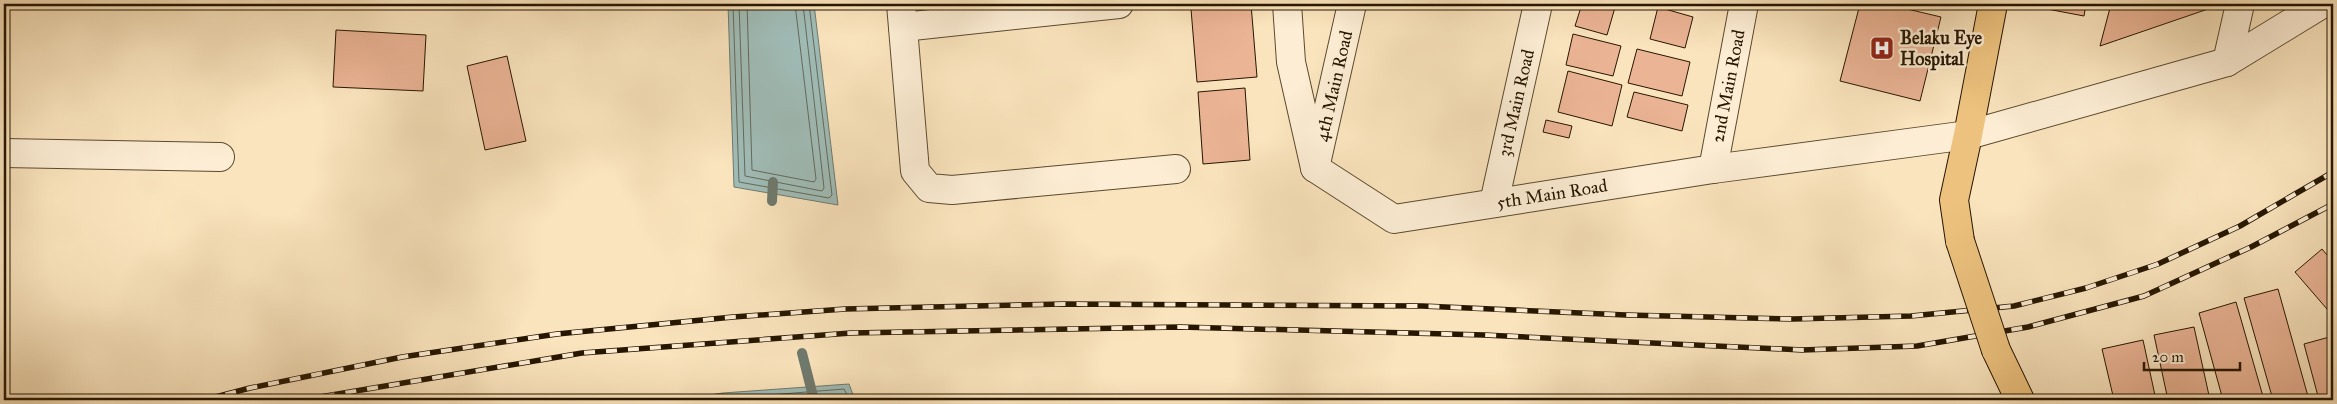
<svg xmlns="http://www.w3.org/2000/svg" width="2337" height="404" font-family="'IM FELL Great Primer',serif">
	<rect width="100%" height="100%" fill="#fae4bd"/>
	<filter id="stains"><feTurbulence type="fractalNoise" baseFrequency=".004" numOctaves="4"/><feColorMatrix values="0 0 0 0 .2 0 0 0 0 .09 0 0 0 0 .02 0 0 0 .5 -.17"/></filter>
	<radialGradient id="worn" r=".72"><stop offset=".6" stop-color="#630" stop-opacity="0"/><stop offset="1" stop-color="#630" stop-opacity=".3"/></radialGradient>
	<polygon fill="#bcc492" stroke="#716d49" points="723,393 726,400 675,400"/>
	<g fill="#a0bdb8" stroke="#6f7a6e">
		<polygon points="728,4 814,4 838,205 734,187"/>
		<polygon points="849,384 855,400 726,400 723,393"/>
	</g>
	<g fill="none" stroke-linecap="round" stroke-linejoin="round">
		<g stroke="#636a5c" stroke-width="1">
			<polyline points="733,4 739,182 829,198 832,195 809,4"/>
			<polyline points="739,4 745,176 822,191 824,188 803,4"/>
			<polyline points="747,4 752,170 814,182 816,179 795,4"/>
			<polyline points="730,400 732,398 844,389 850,400"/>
			<polyline points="782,400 840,396 843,400"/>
		</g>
		<g stroke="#6f7a6e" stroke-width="10">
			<polyline points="772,201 773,182"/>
			<polyline points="802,353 814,400"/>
		</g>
	</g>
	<g fill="#ebb495" stroke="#261600">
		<polygon points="1251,4 1257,77 1197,82 1191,9"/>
		<polygon points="1582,4 1616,4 1607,35 1575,26"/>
		<polygon points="1860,4 1886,4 1941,17 1920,101 1840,81"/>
		<polygon points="2048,4 2086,4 2084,16 2047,9"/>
		<polygon points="2111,4 2212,4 2211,8 2100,46"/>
		<polygon points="1658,7 1693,17 1685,48 1650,39"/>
		<polygon points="336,30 426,35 423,91 333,87"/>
		<polygon points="1573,34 1621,46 1613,76 1566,65"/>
		<polygon points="1637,49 1690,62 1682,96 1628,83"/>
		<polygon points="507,56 526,141 485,150 467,66"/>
		<polygon points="1568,71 1622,85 1612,126 1558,112"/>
		<polygon points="1245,88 1250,160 1203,164 1198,92"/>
		<polygon points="1634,92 1688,105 1682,131 1627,117"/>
		<polygon points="1546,120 1572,126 1569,138 1543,132"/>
		<polygon points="2322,249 2333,262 2333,316 2295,272"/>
		<polygon points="2278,289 2309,400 2273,400 2244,298"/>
		<polygon points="2236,302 2264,400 2223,400 2199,313"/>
		<polygon points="2194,327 2210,400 2168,400 2154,335"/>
		<polygon points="2333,336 2333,400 2319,400 2304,344"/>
		<polygon points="2143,340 2156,400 2114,400 2102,349"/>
	</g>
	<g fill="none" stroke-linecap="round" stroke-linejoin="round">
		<g stroke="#5b4a2f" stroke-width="30">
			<g id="minor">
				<polyline points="901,4 915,171 929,188 952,190 1176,169"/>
				<polyline points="903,27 1119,4"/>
				<polyline points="2227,62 2240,4"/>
				<polyline points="4,153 220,157"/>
				<polyline points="1315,168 1352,4"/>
				<polyline points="1713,169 1744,4"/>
				<polyline points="1494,203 1538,4"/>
			</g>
		</g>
		<g stroke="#5b4a2f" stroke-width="30">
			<polyline id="tertiary" points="1287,4 1291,62 1315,168 1394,219 1713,169 1968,135 2227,62 2322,4"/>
		</g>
		<g stroke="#261600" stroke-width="30">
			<g id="primary">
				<polyline points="1960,241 1954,200 1968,135 1993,4"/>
				<polyline points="1996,350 2020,400"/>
			</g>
		</g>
		<use href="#minor" stroke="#fcedd4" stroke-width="28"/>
		<use href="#tertiary" stroke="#fcedd4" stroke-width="28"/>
		<use href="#primary" stroke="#edc27e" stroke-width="28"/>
		<g stroke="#261600" stroke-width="5.5">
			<g id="rail">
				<polyline points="204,400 250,388 402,357 557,334 733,317 845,309 1064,304 1422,306 1626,315 1793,319 1911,316 2014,306 2086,288 2158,264 2240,226 2333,172"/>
				<polyline points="302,400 582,353 851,333 1180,327 1484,335 1802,350 1917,346 2028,327 2144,296 2251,247 2333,204"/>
			</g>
		</g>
		<use href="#rail" stroke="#fcedd4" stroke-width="4" stroke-dasharray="11" stroke-linecap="butt"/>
		<g stroke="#261600" stroke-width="30" stroke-linecap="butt">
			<polyline id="primary-bridge" points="1960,241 1996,350"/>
		</g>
		<use href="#primary-bridge" stroke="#edc27e" stroke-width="28"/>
	</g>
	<defs>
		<g id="hospital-square" transform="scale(1.25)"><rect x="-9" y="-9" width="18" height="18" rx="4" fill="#8f2418" stroke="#fcedd4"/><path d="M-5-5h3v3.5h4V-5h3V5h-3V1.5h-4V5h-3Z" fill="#fff"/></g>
	</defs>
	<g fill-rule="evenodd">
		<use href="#hospital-square" x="1882" y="48"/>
	</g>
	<g text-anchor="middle" stroke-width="5" stroke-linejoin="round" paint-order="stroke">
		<g font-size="18" font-weight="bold" fill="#261600" stroke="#fcedd4" text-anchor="start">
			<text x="1900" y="44">Belaku Eye<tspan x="1900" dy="21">Hospital</tspan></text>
		</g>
		<g font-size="18" fill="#261600" stroke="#fcedd4">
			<text transform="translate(1334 86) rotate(-77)" y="6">4th Main Road</text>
			<text transform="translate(1728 86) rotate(-79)" y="6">2nd Main Road</text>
			<text transform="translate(1516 103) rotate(-77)" y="6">3rd Main Road</text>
			<text transform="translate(1552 194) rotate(-9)" y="6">5th Main Road</text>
		</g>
	</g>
	<rect width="2337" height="404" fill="none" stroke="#fae4bd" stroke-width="20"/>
	<rect x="5" y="5" width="2327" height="394" fill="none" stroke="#261600" stroke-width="2.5"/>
	<rect x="10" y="10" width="2317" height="384" fill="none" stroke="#261600"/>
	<path d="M2144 362v8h96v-8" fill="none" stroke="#261600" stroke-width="2.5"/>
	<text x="2152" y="362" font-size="15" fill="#261600" stroke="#fcedd4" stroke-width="4" paint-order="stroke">20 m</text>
	<rect width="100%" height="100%" filter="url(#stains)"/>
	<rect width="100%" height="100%" fill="url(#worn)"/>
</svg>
